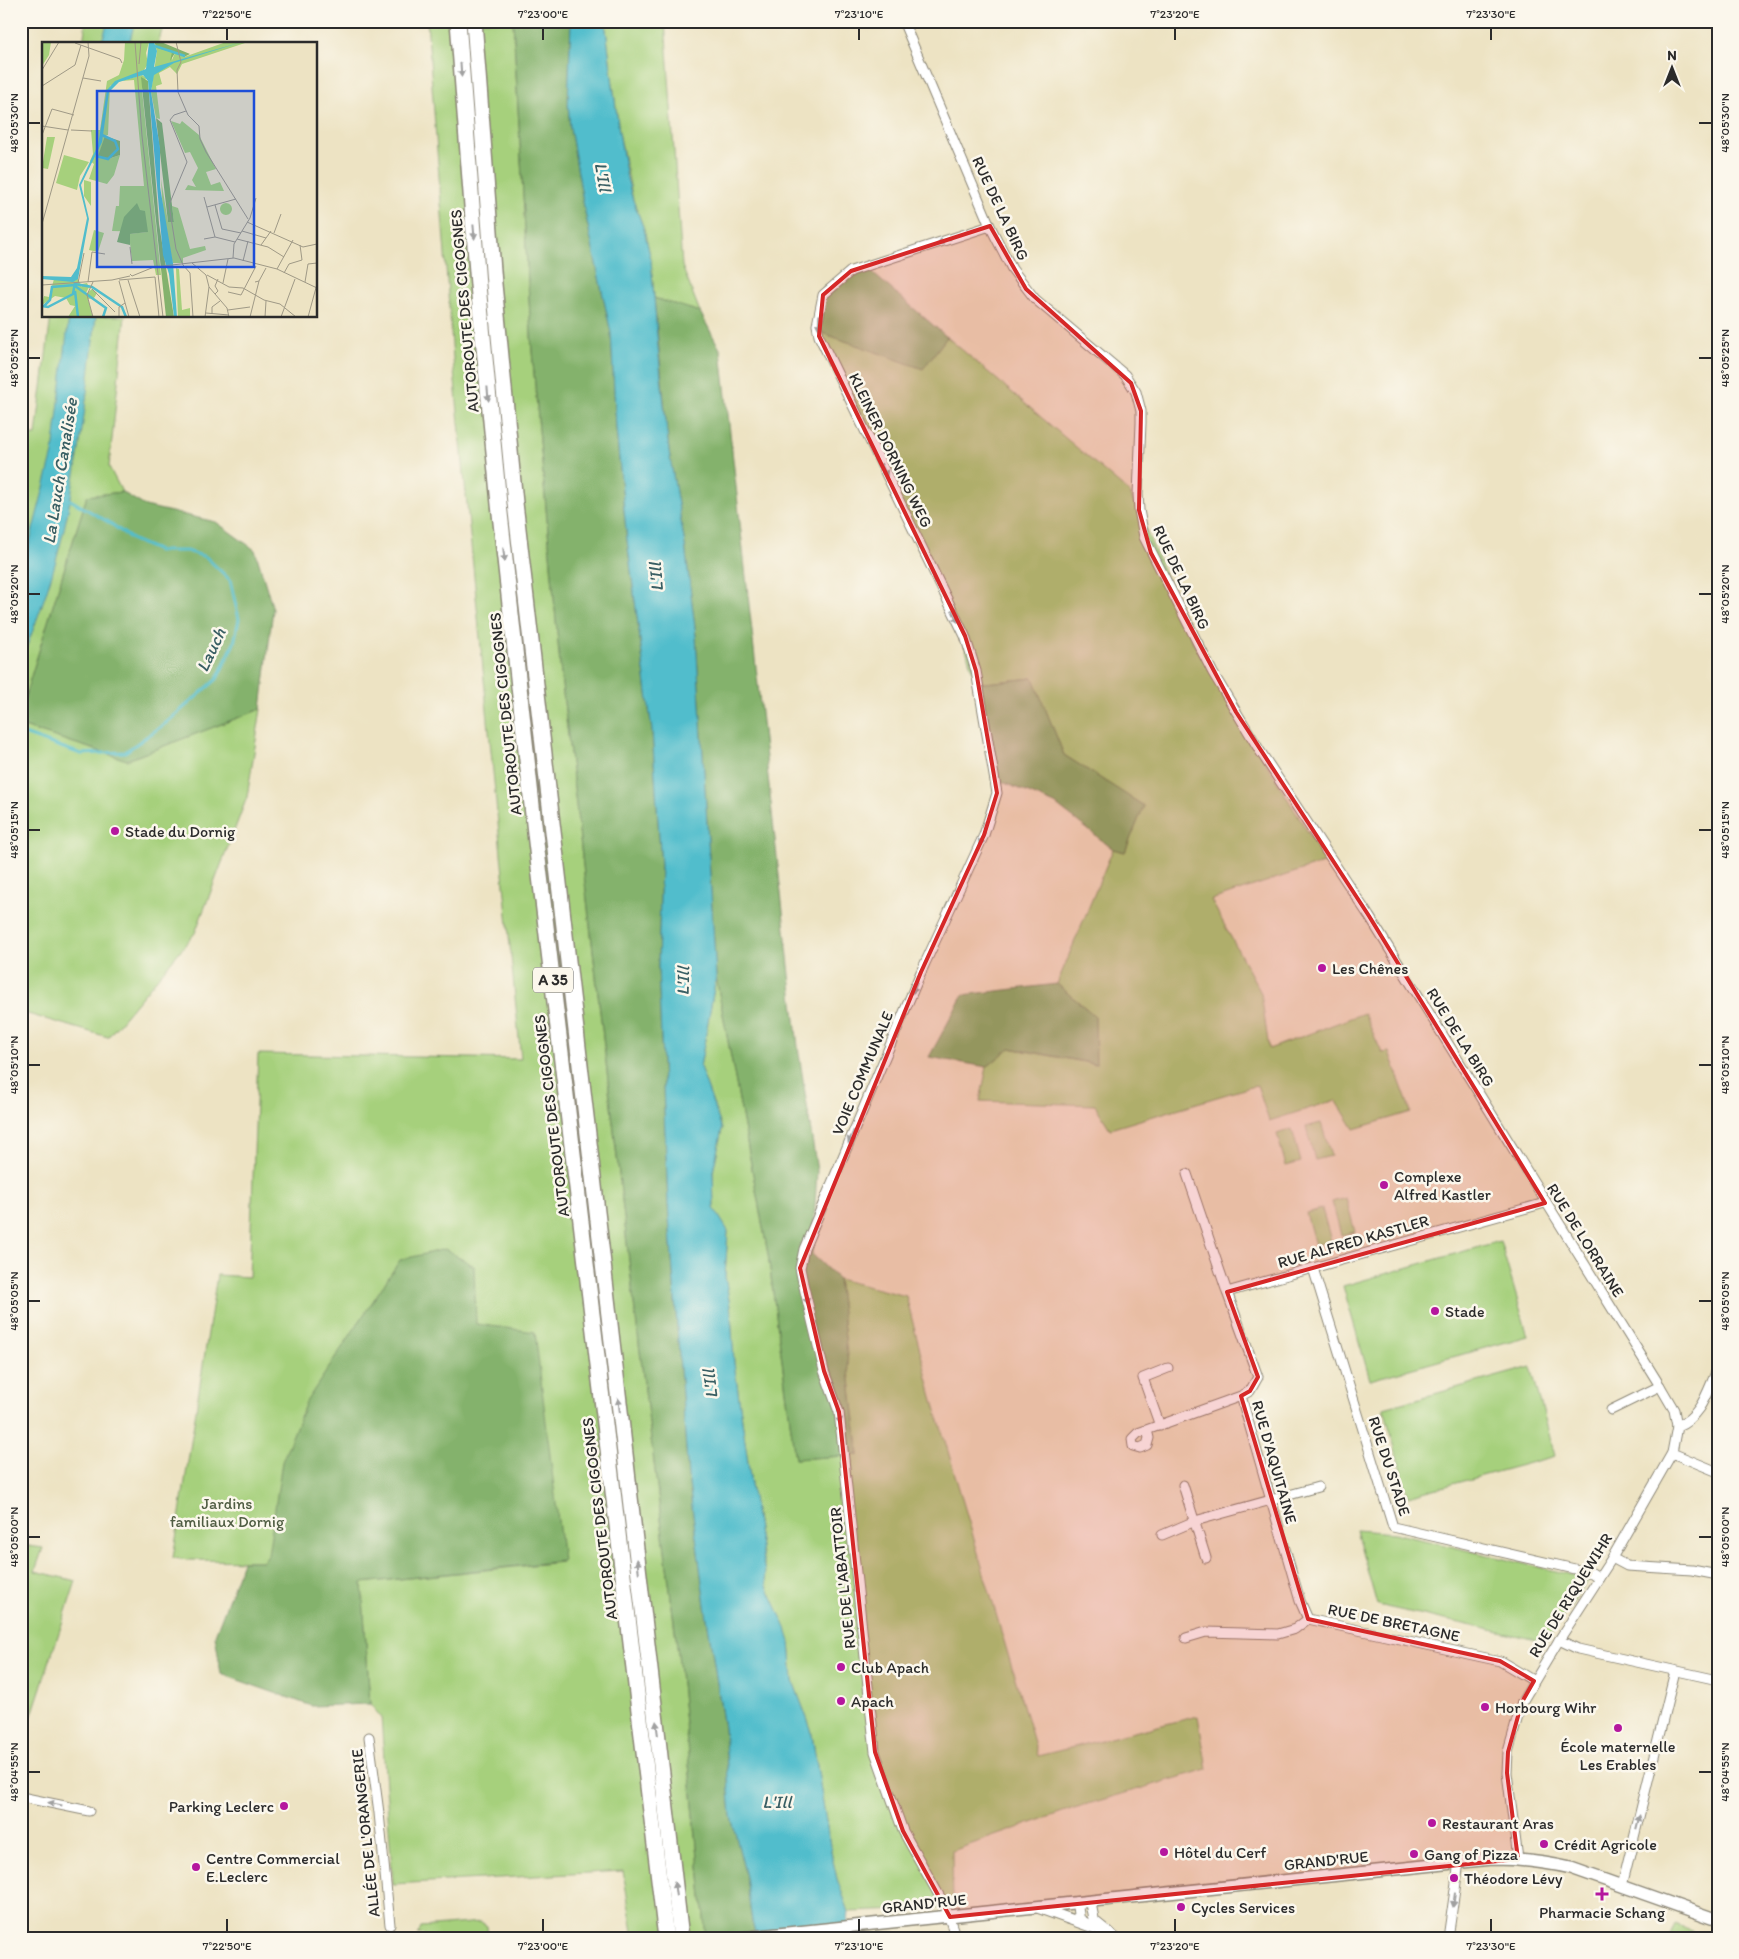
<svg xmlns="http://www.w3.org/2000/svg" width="1739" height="1959" font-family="Itim,sans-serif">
	<rect width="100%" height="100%" fill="#fbf7ec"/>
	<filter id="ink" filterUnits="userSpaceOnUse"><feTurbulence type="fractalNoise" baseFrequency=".02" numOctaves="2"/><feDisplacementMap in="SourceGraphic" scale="10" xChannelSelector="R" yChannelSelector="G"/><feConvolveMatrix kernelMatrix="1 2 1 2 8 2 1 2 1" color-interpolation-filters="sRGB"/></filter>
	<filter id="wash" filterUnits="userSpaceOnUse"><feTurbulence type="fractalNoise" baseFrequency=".0096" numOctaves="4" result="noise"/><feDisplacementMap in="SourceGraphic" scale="20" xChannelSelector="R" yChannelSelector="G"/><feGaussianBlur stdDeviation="1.12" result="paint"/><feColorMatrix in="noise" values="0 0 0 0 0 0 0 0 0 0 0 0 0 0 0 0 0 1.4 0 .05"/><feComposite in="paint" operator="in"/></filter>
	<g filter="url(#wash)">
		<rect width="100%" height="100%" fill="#ede3c3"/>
		<g fill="#a6d07c" stroke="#687e54">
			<polygon points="86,21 162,21 164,23 158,44 83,44"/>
			<polygon points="427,21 513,21 532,351 561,676 634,1303 679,1662 706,1938 634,1938 623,1871 393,1884 381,1717 370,1704 362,1583 562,1562 268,1555 263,1561 189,1560 173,1558 217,1275 249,1277 258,1054 521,1059 454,371"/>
			<polygon points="605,21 665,21 682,266 700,312 654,298 651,260 644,229 633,200 619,132"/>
			<polygon points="51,316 125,316 109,467 122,492 87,496 21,709 21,436 36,435"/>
			<polygon points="820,332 923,368 947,337 1130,493 1194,644 1326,862 1211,900 1261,993 1269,1049 1364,1013 1382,1053 1389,1052 1411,1112 1354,1129 1336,1100 1269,1121 1257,1085 1110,1129 1095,1105 980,1101 987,1067 1009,1048 1095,1064 1095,1016 1057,984 1113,849 1125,852 1143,806 1064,755 1032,678 976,684 961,632"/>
			<polygon points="261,709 247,797 195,933 108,1037 21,1012 21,726 127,760"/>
			<polygon points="716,977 768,1254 795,1459 859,1455 838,1279 906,1296 932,1397 1038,1756 1198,1716 1207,1769 1074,1808 952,1851 953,1908 849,1912 837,1879 831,1852 811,1729 793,1681 790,1641 767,1586 752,1491 734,1363 731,1312 725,1276 728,1231 714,1209 713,1172 722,1129 700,1067"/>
			<polygon points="1321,1123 1331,1156 1315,1160 1306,1127"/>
			<polygon points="1292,1129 1301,1162 1286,1166 1277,1134"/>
			<polygon points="1346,1198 1355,1232 1341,1235 1332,1202"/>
			<polygon points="1322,1209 1331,1241 1315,1245 1306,1213"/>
			<polygon points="1500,1241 1528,1336 1370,1380 1343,1286"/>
			<polygon points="1531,1367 1555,1456 1408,1496 1384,1408"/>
			<polygon points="1356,1530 1394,1533 1589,1579 1546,1642 1377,1605"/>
			<polygon points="21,1545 43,1548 35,1571 76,1581 21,1748"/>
			<polygon points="481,1922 487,1926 488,1938 426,1938 425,1935 418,1934 421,1927"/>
			<polygon points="1676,1924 1707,1938 1670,1938"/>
		</g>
		<g fill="#84b26c" stroke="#586e4c">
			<polygon points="513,21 571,21 568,103 570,128 585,212 611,333 616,429 627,540 652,731 661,865 658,966 668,1204 688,1476 705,1605 724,1728 731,1816 746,1877 752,1922 757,1938 706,1938 679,1662 634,1303 561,676 532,351"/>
			<polygon points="869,270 947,337 923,369 820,332 824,287"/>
			<polygon points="654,298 700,312 721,351 798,1047 817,1171 812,1254 838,1279 859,1455 795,1459 768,1254 716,977 696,636 685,545 669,451"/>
			<polygon points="122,492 145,506 216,522 255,550 273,609 261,709 127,760 21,726 21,709 87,496"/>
			<polygon points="1033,678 1064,755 1144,806 1125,852 1113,849 1055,804 1000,781 976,684"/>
			<polygon points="1057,984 1095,1016 1096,1064 1010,1048 987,1067 929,1057 963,995"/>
			<polygon points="445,1249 474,1266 476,1324 535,1332 563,1561 362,1583 370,1704 312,1706 221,1674 215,1635 243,1561 263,1561 268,1555 282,1462 306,1402 400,1260"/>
		</g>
		<g fill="#51bdcc" stroke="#3e747c">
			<polygon points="108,21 135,21 129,44 101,44"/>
			<polygon points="571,21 605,21 619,132 627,178 633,200 644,229 651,260 658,347 669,451 685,545 696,636 716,977 700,1067 722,1129 713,1172 714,1208 728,1231 725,1276 731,1312 734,1363 752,1491 767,1586 786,1628 790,1641 793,1681 811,1729 831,1852 837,1879 849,1912 846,1938 757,1938 752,1922 746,1877 731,1816 724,1728 705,1605 688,1476 668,1204 658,966 661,865 652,731 627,540 616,429 611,333 585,212 570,128 568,103"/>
			<path d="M69 316H96C88 384 81 453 66 520 56 568 39 616 21 661V575L53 453Z"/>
		</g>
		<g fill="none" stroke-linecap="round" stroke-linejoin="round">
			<polyline stroke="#51bdcc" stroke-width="3" points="21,733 81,754 125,752 166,723 217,679 234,643 239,619 230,580 206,557 187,551 159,551 133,540 110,523 67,498"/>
		</g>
	</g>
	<g filter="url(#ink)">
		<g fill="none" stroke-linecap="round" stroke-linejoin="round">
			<g stroke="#8c8777" stroke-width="11">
				<g id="minor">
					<polyline points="903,21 990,226 1012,269 1035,299 1125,375 1136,392 1141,411 1141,423 1138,494 1139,510 1144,537 1213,673 1260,751 1369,916 1660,1386 1674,1410 1677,1426"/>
					<polyline points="1187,1174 1227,1292 1258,1377 1250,1391 1241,1396 1300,1601 1308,1619"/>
					<polyline points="1313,1268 1393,1527 1592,1573 1599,1578"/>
					<polyline points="1227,1292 1545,1203"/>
					<polyline points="1611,1410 1660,1386"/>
					<polyline points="1160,1426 1143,1378 1168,1368"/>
					<polyline points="1147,1430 1149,1438 1147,1445 1140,1448 1133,1446 1132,1439 1138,1433 1241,1396"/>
					<polyline points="1672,1453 1718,1472"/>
					<polyline points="1183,1485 1206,1558"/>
					<polyline points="1162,1535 1195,1521 1318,1487"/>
					<polyline points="1612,1558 1627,1566 1692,1570 1718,1575"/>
					<polyline points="1186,1638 1206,1632 1278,1634 1295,1629 1308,1619 1500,1661 1534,1681"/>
					<polyline points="1559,1640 1578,1649 1718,1680"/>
					<polyline points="369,1737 379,1813 390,1925"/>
					<polyline points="21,1797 89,1811"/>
					<path d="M1518 1859 1507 1773 1508 1752 1522 1702 1559 1640 1612 1558 1672 1453 1677 1426C1702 1416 1707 1391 1718 1368"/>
					<polyline points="1622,1886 1675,1671"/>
					<polyline points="956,1938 945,1906 903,1831 875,1752 839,1412 824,1371 803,1283 800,1268 804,1249 921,972 984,835 997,793 976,671 965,636 819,336 817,325 823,295 851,271 990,226"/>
					<polyline points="1448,1938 1459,1862"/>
				</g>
			</g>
			<g stroke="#8c8777" stroke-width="12">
				<g id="tertiary">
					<polyline points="1090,1901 1094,1921 1115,1938"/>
					<polyline points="1077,1902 1079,1919 1087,1924"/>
					<polyline points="1036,1907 1106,1932"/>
				</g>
			</g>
			<g stroke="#8c8777" stroke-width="14">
				<path id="secondary" d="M740 1938 1491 1859C1518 1859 1544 1862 1571 1868L1718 1920"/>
			</g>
			<g stroke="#8c8777" stroke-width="18">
				<g id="motorway">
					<polyline points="458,21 478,285 499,504 536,842 666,1938"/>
					<polyline points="474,21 494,284 515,503 681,1938"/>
				</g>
			</g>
			<use href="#minor" stroke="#fff" stroke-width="9"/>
			<use href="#tertiary" stroke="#fff" stroke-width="10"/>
			<use href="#secondary" stroke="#fff" stroke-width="11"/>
			<use href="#motorway" stroke="#fff" stroke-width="15"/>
		</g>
		<defs><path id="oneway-solid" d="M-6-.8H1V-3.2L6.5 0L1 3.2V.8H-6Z" transform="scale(1.25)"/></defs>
		<g fill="#a0a0a0">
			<use href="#oneway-solid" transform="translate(461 70) rotate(86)"/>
			<use href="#oneway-solid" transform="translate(474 232) rotate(85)"/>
			<use href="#oneway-solid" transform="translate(944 241) rotate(162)"/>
			<use href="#oneway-solid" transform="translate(819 322) rotate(93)"/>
			<use href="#oneway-solid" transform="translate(488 394) rotate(85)"/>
			<use href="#oneway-solid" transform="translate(884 470) rotate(64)"/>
			<use href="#oneway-solid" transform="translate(504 555) rotate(84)"/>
			<use href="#oneway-solid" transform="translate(955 616) rotate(64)"/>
			<use href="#oneway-solid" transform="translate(982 839) rotate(113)"/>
			<use href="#oneway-solid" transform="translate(915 987) rotate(113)"/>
			<use href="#oneway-solid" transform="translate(851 1137) rotate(113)"/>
			<use href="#oneway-solid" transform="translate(806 1297) rotate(76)"/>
			<use href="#oneway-solid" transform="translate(619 1405) rotate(-97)"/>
			<use href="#oneway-solid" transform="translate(839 1417) rotate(81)"/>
			<use href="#oneway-solid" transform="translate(638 1566) rotate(-97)"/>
			<use href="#oneway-solid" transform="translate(657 1728) rotate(-97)"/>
			<use href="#oneway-solid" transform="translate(55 1804) rotate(-168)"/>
			<use href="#oneway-solid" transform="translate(1638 1822) rotate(-76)"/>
			<use href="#oneway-solid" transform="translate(675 1889) rotate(-97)"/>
			<use href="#oneway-solid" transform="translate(1454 1900) rotate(98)"/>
		</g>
	</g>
	<path fill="#d62828" fill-opacity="0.2" stroke="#d62828" stroke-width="4" stroke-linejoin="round" d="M990 226 1026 289 1131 383 1141 411 1139 510 1151 553 1236 712 1369 916 1545 1203 1227 1292 1258 1377 1250 1391 1241 1396 1308 1619 1500 1661 1534 1681 1522 1702 1508 1752 1507 1773 1518 1859 950 1917 903 1831 875 1752 839 1412 824 1371 800 1268 921 972 984 835 997 793 976 671 965 636 819 336 823 295 851 271Z"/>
	<path fill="none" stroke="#2b2b2b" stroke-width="2" d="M227 28V40M543 28V40M859 28V40M1175 28V40M1491 28V40M28 123H40M1699 123H1712M28 358H40M1699 358H1712M28 594H40M1699 594H1712M28 830H40M1699 830H1712M28 1065H40M1699 1065H1712M28 1301H40M1699 1301H1712M28 1537H40M1699 1537H1712M28 1772H40M1699 1772H1712M227 1919V1932M543 1919V1932M859 1919V1932M1175 1919V1932M1491 1919V1932"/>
	<g fill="#b5179e" stroke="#fbf7ec" stroke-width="2">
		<circle cx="115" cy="831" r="5"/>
		<circle cx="1322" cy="968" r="5"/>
		<circle cx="1384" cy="1185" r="5"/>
		<circle cx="1435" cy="1311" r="5"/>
		<circle cx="841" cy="1667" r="5"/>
		<circle cx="841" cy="1701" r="5"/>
		<circle cx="1485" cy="1707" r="5"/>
		<circle cx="1618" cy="1728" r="5"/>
		<circle cx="284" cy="1806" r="5"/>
		<circle cx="1432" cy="1823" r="5"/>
		<circle cx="1544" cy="1844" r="5"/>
		<circle cx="1164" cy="1852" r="5"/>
		<circle cx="1414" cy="1854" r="5"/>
		<circle cx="196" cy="1867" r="5"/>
		<circle cx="1454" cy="1878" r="5"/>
		<path d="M1599.5 1886.5h5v5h5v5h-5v5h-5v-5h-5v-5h5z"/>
		<circle cx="1181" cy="1907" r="5"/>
	</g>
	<g text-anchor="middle" stroke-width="5" stroke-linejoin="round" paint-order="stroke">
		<rect fill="#fbf7ec" stroke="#696865" stroke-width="1" x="533" y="967.5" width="40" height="25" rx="4"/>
		<g font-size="15" font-weight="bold" fill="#2b2b2b">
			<text x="553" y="985">A 35</text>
		</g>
		<g font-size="16" fill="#2b2b2b" stroke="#fbf7ec">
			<text transform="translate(1001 208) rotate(65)" y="6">RUE DE LA BIRG</text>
			<text transform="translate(464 311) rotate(-95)" y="6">AUTOROUTE DES CIGOGNES</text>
			<text transform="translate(891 450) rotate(64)" y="6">KLEINER DORNING WEG</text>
			<text transform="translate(1182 577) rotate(65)" y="6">RUE DE LA BIRG</text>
			<text transform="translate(505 714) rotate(-96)" y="6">AUTOROUTE DES CIGOGNES</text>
			<text transform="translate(1461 1037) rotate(58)" y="6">RUE DE LA BIRG</text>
			<text transform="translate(862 1073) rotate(-67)" y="6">VOIE COMMUNALE</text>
			<text transform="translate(551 1116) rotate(-97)" y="6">AUTOROUTE DES CIGOGNES</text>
			<text transform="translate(1586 1240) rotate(58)" y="6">RUE DE LORRAINE</text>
			<text transform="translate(1353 1241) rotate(-16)" y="6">RUE ALFRED KASTLER</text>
			<text transform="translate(1275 1462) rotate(74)" y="6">RUE D'AQUITAINE</text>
			<text transform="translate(1390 1466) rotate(72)" y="6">RUE DU STADE</text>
			<text transform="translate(599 1519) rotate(-97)" y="6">AUTOROUTE DES CIGOGNES</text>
			<text transform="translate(842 1578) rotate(-96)" y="6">RUE DE L'ABATTOIR</text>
			<text transform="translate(1570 1595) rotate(-58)" y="6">RUE DE RIQUEWIHR</text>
			<text transform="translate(1394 1622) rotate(12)" y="6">RUE DE BRETAGNE</text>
			<text transform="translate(365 1833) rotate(-96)" y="6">ALLÉE DE L'ORANGERIE</text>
			<text transform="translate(1326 1860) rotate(-6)" y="6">GRAND'RUE</text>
			<text transform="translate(924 1903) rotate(-6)" y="6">GRAND'RUE</text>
		</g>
		<g font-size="16" fill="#2b2b2b" stroke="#fbf7ec" text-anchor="start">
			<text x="125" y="837">Stade du Dornig</text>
			<text x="1332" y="974">Les Chênes</text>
			<text x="1394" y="1182">Complexe<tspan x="1394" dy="18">Alfred Kastler</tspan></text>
			<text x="1445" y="1317">Stade</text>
			<text x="851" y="1673">Club Apach</text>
			<text x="851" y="1707">Apach</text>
			<text x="1495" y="1713">Horbourg Wihr</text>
			<text x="1618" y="1752" text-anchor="middle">École maternelle<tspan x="1618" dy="18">Les Erables</tspan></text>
			<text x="274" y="1812" text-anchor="end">Parking Leclerc</text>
			<text x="1442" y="1829">Restaurant Aras</text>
			<text x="1554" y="1850">Crédit Agricole</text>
			<text x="1174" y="1858">Hôtel du Cerf</text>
			<text x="1424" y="1860">Gang of Pizza</text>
			<text x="206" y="1864">Centre Commercial<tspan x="206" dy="18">E.Leclerc</tspan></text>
			<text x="1464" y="1884">Théodore Lévy</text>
			<text x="1191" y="1913">Cycles Services</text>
			<text x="1602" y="1918" text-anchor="middle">Pharmacie Schang</text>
		</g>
		<g font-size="16" fill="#505d43" stroke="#fbf7ec">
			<text x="227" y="1509">Jardins<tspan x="227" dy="18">familiaux Dornig</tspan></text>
		</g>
		<g font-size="18" font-style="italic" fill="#385e63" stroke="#fbf7ec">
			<text transform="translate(603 177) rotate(80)" y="6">L'Ill</text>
			<text transform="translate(60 471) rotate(-81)" y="6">La Lauch Canalisée</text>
			<text transform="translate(656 577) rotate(-95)" y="6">L'Ill</text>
			<text transform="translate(211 650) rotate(-65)" y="6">Lauch</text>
			<text transform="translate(683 981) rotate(-89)" y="6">L'Ill</text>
			<text transform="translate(710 1384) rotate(-97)" y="6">L'Ill</text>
			<text x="777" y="1808">L'Ill</text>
		</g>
	</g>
	<g transform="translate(42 42)">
		<rect width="275" height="275" fill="#ede3c3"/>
		<path d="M0 0H9L7 13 0 24ZM83 0H107L104 11 106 22 102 28 68 44 66 93 63 94 66 117 78 113 72 133 65 142 47 137 52 122 48 119 51 112 49 88H58L65 39 77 33 82 18ZM184 0H206L140 22 135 32 128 25 117 31 120 42 114 44 118 77 114 76 109 50 115 9 113 3 130 10V18L133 11 142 15ZM100 33 104 36 100 48 119 233H114L111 218 90 219 87 192 105 190 70 189 74 164H77L78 144H102L92 38 79 39ZM129 79 138 82 140 79 157 93 174 127 164 130 169 143 178 140 182 149 143 148 146 143 154 145 150 138 156 126 148 110 143 111ZM5 95H13L6 127 0 126ZM22 113 47 120 38 134 35 148 14 141ZM119 137 126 180H132L130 164 136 166 148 207 163 204 164 208 141 216V221H131L130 218 121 172ZM42 138 49 140V164L42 154ZM178 167a6 6 0 1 1 12 0a6 6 0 1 1-12 0ZM52 188 62 191 56 210 47 208ZM134 226 137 227 140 268 148 266V275H136ZM12 237H36L40 245V242L45 241 47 245 43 253 50 247 55 251 52 256 46 257 51 275H26L33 264 28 263 24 256 13 254 0 263 2 254 7 255Z" fill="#a6d07c"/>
		<path d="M112 0H119L148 12 142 15 133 11 128 19 130 10 115 6ZM99 35 106 39 117 182 132 275H124ZM114 76 120 81 132 180H126ZM63 94 78 99V113L66 117 56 114ZM95 161 98 168 103 169 106 190 88 192V203L75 200 82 175Z" fill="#84b26c"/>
		<path d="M107 0H112L115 9 112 25 200 0 132 21 112 33 109 50 118 106V145L131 221 135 275H132L127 232 121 213 106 39 101 33 77 40 67 50 60 100 39 143 47 177 36 237 31 240 0 237V234L29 235 35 226 45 176 37 143 56 103 65 48 73 39 104 27Z" fill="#51bdcc"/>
		<path fill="none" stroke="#51bdcc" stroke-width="2.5" d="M113 4 143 14M54 114 66 117 76 107 73 99 60 93M33 242 50 245 80 265 84 275M33 244 64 266 61 275M33 249 36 275M0 264 6 265 31 252 33 240M2 264 8 258 10 245 33 243"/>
		<path fill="none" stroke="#9f9986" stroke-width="1" d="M93 0 100 94 121 275M134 0 139 20 135 28 136 50 146 73 157 84 158 97 164 110 206 177M33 1 78 17 80 21M97 22 99 0M0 28 17 0M41 36 59 39M0 44 33 23 39 3M144 69 132 73 128 78 145 120 127 163 134 207 141 223 148 231 151 275M0 84 26 88M29 88 50 89M0 93 10 67 32 73M162 155 173 195M173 163 180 187 199 191M165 165 194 157M205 180 261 205 275 202M0 182 47 14 46 0M200 189 224 196M232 191 239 172M162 197 173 195 193 200M195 197 226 205 242 215M219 203 229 189M88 205 90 222M191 216 192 202 208 176 214 156M201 219 206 199M150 221 164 233 167 245 185 266 187 275M235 227 251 198M242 231 247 222 260 218 258 203M88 232 90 234 112 225 192 216 235 227 275 246M165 233 187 245 201 246 222 258 238 262 254 275M77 238 113 235 117 275M86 238 98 275M77 239 87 275M46 240 50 210 63 212M213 240 217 239 224 226M263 240 266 222 275 221M36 241 42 211M181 241 186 217M0 243 70 238 88 234M50 247 73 270M186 250 199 253 214 224M173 252 176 249 173 244 176 237M186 268 208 265M164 271 187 273M170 272V265L178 259M51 275 45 253 51 240M77 275V265L83 261M163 275 167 245M208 275 217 239M223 275 224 259M239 275 253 237M266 275 275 242"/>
		<path fill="#1d4ed8" fill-opacity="0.15" stroke="#1d4ed8" stroke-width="2.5" d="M55 49H212V225H55Z"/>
		<rect width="275" height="275" fill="none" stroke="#2b2b2b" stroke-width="2.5"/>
	</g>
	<rect width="1739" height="1959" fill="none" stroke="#fbf7ec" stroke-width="55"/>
	<g transform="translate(1672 68)" stroke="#fbf7ec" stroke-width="4" paint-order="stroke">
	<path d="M0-4L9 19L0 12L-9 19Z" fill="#2b2b2b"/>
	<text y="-8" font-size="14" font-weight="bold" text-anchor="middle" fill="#2b2b2b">N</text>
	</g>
	<rect x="28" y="28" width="1684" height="1904" fill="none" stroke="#2b2b2b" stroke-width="2"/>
	<g font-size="12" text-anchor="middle" fill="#2b2b2b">
		<text x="227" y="18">7°22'50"E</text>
		<text x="543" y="18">7°23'00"E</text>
		<text x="859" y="18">7°23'10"E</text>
		<text x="1175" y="18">7°23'20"E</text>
		<text x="1491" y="18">7°23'30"E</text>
		<text transform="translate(14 123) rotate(-90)" y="4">48°05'30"N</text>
		<text transform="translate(1725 123) rotate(-90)" y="4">48°05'30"N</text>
		<text transform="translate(14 358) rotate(-90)" y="4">48°05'25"N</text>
		<text transform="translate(1725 358) rotate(-90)" y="4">48°05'25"N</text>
		<text transform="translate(14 594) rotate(-90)" y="4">48°05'20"N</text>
		<text transform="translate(1725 594) rotate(-90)" y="4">48°05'20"N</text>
		<text transform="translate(14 830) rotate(-90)" y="4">48°05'15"N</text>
		<text transform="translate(1725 830) rotate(-90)" y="4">48°05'15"N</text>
		<text transform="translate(14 1065) rotate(-90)" y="4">48°05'10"N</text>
		<text transform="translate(1725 1065) rotate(-90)" y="4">48°05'10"N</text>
		<text transform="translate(14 1301) rotate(-90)" y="4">48°05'05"N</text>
		<text transform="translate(1725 1301) rotate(-90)" y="4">48°05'05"N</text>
		<text transform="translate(14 1537) rotate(-90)" y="4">48°05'00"N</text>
		<text transform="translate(1725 1537) rotate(-90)" y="4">48°05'00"N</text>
		<text transform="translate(14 1772) rotate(-90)" y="4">48°04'55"N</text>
		<text transform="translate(1725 1772) rotate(-90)" y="4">48°04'55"N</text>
		<text x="227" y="1950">7°22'50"E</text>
		<text x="543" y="1950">7°23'00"E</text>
		<text x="859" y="1950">7°23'10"E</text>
		<text x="1175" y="1950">7°23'20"E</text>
		<text x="1491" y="1950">7°23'30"E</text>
	</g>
</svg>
